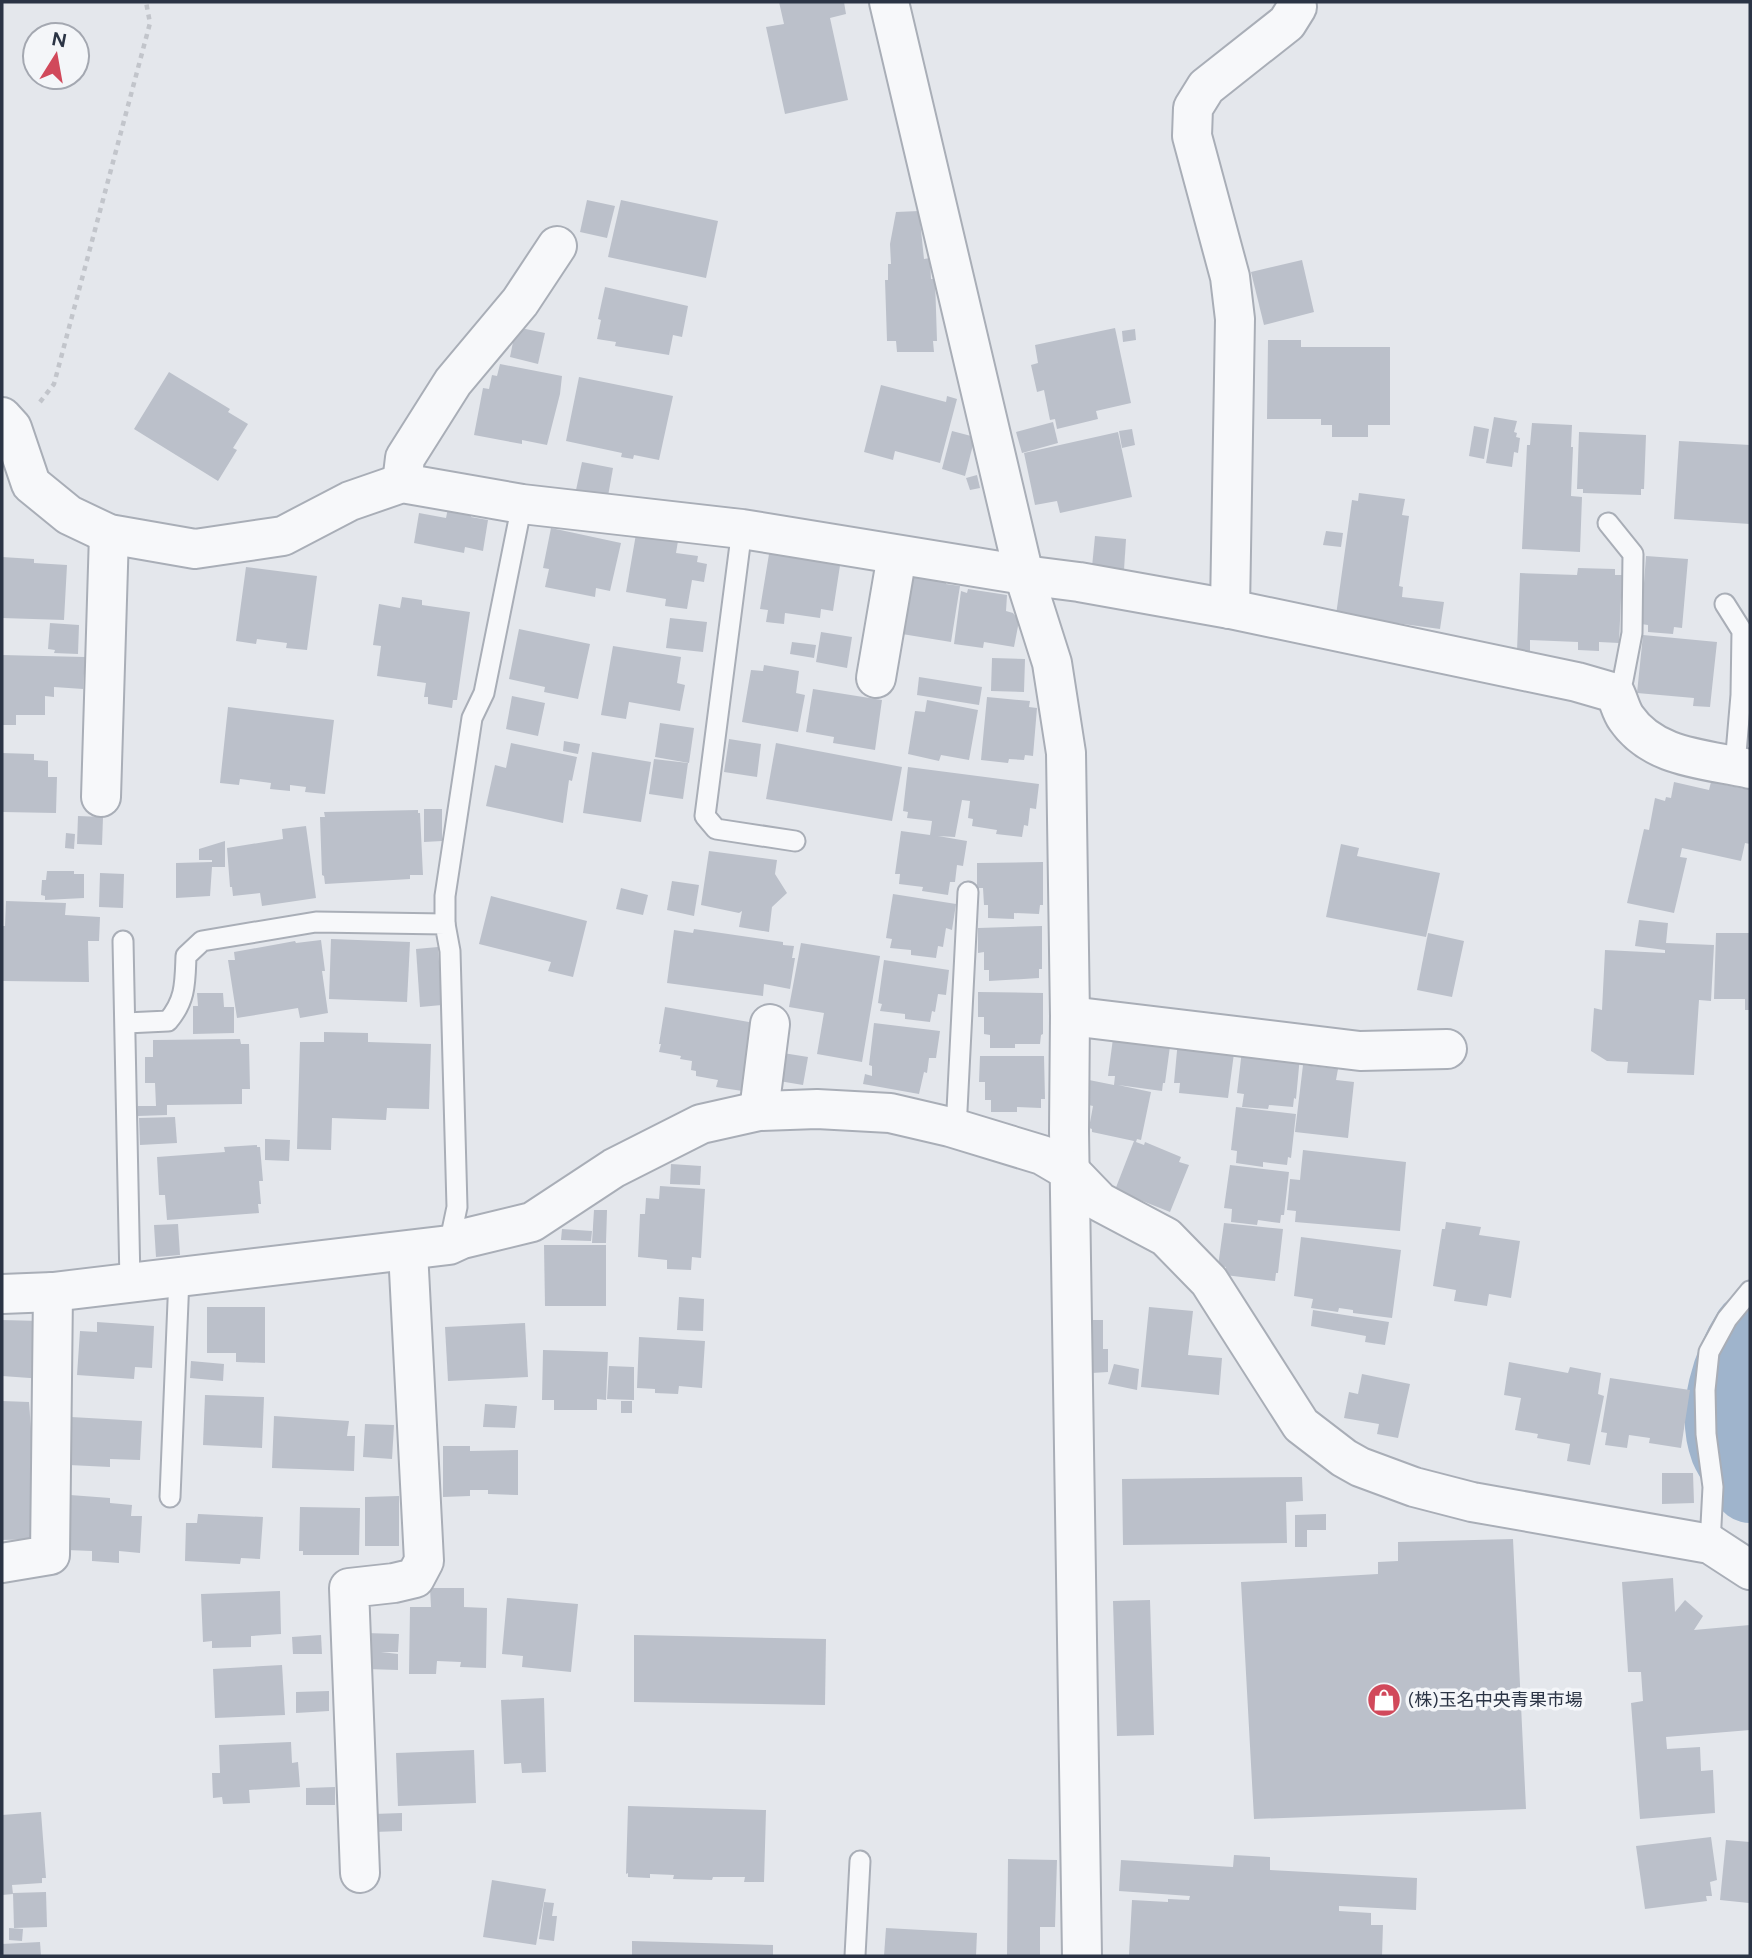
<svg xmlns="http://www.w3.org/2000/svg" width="1752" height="1958" font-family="Figtree,'Noto Sans JP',sans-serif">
	<rect width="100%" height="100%" fill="#e4e7ec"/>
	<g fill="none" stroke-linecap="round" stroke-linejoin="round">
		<path stroke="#9fb4cc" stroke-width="74" d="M1750 1330C1729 1363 1713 1411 1727 1449 1732 1461 1743 1474 1750 1486"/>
	</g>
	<g fill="#bbc0ca">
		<polygon points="779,2 844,2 846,14 830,18 848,100 785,114 766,27 784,24"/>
		<polygon points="587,200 615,206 607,238 580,232"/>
		<polygon points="621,200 718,221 706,278 608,257"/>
		<polygon points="919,211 924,259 930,258 931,279 935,279 937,341 933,341 934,352 897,352 896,341 887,341 885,280 888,280 888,264 891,264 890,244 896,212"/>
		<polygon points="1302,260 1314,312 1264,325 1251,272"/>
		<polygon points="605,287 688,306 682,337 673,335 669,355 615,346 616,342 597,339 601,320 598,319"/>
		<polygon points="516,327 545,333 538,364 510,357"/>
		<polygon points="1115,328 1131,403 1096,411 1098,419 1057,429 1055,419 1050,420 1044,390 1037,392 1031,365 1038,363 1035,345"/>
		<polygon points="1135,329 1136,340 1123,342 1122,331"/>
		<polygon points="1268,340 1301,340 1301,347 1390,347 1390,425 1368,425 1368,437 1332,437 1332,425 1321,425 1321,419 1267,419"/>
		<polygon points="500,364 562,376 560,394 547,445 522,440 522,444 474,435 483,388 489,389 492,375 497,376"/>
		<polygon points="169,372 230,409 228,412 248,424 233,448 237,450 218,481 134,429"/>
		<polygon points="579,377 673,396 659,460 634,455 633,459 621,457 622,453 566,441"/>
		<polygon points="881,385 946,402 947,396 957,399 940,463 895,451 893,460 864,452"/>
		<polygon points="1494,417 1517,421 1514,432 1517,433 1516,437 1520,438 1518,453 1514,452 1512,467 1486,463"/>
		<polygon points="1053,422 1058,443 1022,453 1016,432"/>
		<polygon points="1532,423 1572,425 1571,447 1573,447 1571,496 1582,497 1580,552 1522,549 1527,445 1530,445"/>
		<polygon points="1474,426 1489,429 1484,459 1469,456"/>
		<polygon points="1132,429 1135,445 1122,448 1119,431"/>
		<polygon points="952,431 975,437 965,476 942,469"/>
		<polygon points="1118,432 1132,497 1060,513 1057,501 1035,505 1024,453"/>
		<polygon points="1579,432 1646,435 1644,489 1641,489 1641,495 1583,493 1583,489 1577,489"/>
		<polygon points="1679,441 1750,445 1750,524 1674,519"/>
		<polygon points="582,462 613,468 608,496 576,490"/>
		<polygon points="977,475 980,488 970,490 966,478"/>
		<polygon points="1359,493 1405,499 1402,515 1409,516 1399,586 1403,587 1402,597 1444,602 1440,629 1336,615 1352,500 1358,501"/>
		<polygon points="448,508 472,512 471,517 488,520 483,551 465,547 464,553 414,543 419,513 446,518"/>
		<polygon points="551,528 621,543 610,591 596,588 595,597 545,587 549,569 543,568"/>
		<polygon points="1326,531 1343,533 1341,547 1323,545"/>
		<polygon points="636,534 678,541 676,553 698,556 697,562 707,564 704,582 692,580 687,609 665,606 666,599 626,592"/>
		<polygon points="1095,536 1126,539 1124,570 1092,567"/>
		<polygon points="770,548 841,559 833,611 821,609 820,618 785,613 784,624 766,622 768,610 760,609"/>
		<polygon points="1646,556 1688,559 1682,628 1674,627 1673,634 1648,632 1648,625 1641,624"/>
		<polygon points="2,557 34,559 34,563 67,565 64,620 2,618"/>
		<polygon points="246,567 317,576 307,650 286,648 287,643 257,639 256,644 236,641"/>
		<polygon points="1578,568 1615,569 1615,575 1622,575 1619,643 1599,642 1599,651 1578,650 1578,642 1530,640 1530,652 1517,651 1520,573 1577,575"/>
		<polygon points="909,574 947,578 946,584 960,586 951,642 902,634"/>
		<polygon points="968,589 1007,595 1006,611 1013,613 1019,621 1014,647 984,642 983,648 954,644 961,591 967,593"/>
		<polygon points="402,597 422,600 422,605 470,612 457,700 453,700 452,708 428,704 428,697 424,697 426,683 377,676 381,646 373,645 379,604 400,608"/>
		<polygon points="670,618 707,622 703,652 666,648"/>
		<polygon points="50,623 79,625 78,654 54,653 55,650 48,649"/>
		<polygon points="519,629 590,644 578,699 544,692 545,687 509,679"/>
		<polygon points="821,632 852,637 847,668 816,662"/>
		<polygon points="1643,635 1717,642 1710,707 1693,706 1694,698 1637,693"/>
		<polygon points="792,642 816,645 814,658 790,654"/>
		<polygon points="613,646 681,657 677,683 685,685 680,711 629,702 626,719 601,715"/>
		<polygon points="2,655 85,657 83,689 54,687 54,697 45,696 45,715 16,715 16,725 2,725"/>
		<polygon points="992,658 1025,659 1024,692 991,691"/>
		<polygon points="764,665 799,671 796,693 805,695 798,732 742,722 751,670 763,671"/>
		<polygon points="919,677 982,687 979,705 917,695"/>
		<polygon points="813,689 882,700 875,750 833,743 834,737 806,732"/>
		<polygon points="512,696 545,703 538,736 506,729"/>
		<polygon points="987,697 1030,701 1029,707 1037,708 1033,756 1025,755 1024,760 1009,759 1008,763 981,760"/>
		<polygon points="927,700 978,710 969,760 941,755 939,761 908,754 915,711 925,712"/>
		<polygon points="228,707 334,720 325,794 305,792 306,787 290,785 290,791 270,789 271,783 240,779 239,785 220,783"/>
		<polygon points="660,723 694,728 689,763 655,757"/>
		<polygon points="729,739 761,744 757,777 724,772"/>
		<polygon points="564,741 580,744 578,754 563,751"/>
		<polygon points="511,743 577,757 572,781 569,780 563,823 486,806 495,765 506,768"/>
		<polygon points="776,743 902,767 892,821 766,799"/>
		<polygon points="592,752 651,762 641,822 583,813"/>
		<polygon points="2,753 34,754 34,760 48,761 48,777 57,777 56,813 2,812"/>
		<polygon points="654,759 688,763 683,799 649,794"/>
		<polygon points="908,767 1039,784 1036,809 1030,808 1028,826 1024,825 1022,837 996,834 997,830 972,826 973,819 968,818 970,801 962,800 955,837 938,836 967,841 963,866 957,865 955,882 950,882 948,895 922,891 923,887 899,884 900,874 895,874 901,831 930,835 932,821 907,818 908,812 903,811"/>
		<polygon points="1674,782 1709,790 1711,782 1750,790 1750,844 1745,843 1741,861 1682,848 1680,857 1687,858 1674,913 1627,903 1644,829 1649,830 1655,798 1665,801 1666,797 1671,798"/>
		<polygon points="424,809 442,809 442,841 424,842"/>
		<polygon points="418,810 418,813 420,813 423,875 410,875 410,879 325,884 324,876 322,875 320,817 325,817 324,812"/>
		<polygon points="78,816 103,817 102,845 77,844"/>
		<polygon points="306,826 316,898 262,906 260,893 233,896 232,887 230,887 227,848 283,839 282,829"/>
		<polygon points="66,833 75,834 74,849 65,848"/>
		<polygon points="225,841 225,867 212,867 210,896 176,898 176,863 212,862 212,860 199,860 199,849"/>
		<polygon points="1341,844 1359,848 1357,856 1440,873 1426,937 1326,917"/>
		<polygon points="709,851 777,860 775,874 787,893 772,907 769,932 739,927 742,911 739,913 701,905"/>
		<polygon points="1043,862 1043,905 1040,905 1039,914 1014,913 1014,919 988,918 988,905 984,905 983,888 977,888 977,863"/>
		<polygon points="47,871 74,871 74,874 84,874 84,898 45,900 45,896 41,895 42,880 46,880"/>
		<polygon points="100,873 124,874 123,908 99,907"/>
		<polygon points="672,881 699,885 694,916 667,910"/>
		<polygon points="621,888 648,895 643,915 616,909"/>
		<polygon points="893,894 956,904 952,930 946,928 943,947 938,946 936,958 911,955 911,950 890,948 892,939 886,938"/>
		<polygon points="491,896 587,921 573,977 548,971 551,962 479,944"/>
		<polygon points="6,901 66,903 65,915 100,917 99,941 88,941 89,982 3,981 2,926 5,926"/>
		<polygon points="1639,920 1668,923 1666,943 1714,945 1711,1001 1699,1000 1694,1075 1627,1073 1628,1062 1607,1061 1591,1051 1594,1008 1602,1010 1605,950 1665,953 1665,950 1635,946"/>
		<polygon points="1042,926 1042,969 1039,969 1039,978 989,981 989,970 984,970 984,952 978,953 978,928"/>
		<polygon points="694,929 783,942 783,945 794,946 792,958 795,958 790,989 764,984 763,996 667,983 674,930 693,933"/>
		<polygon points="1428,933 1464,941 1452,997 1417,990"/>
		<polygon points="1716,933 1750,933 1750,1010 1745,1010 1745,999 1714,999"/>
		<polygon points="331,939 410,942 407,1002 329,999"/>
		<polygon points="321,940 325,971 322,971 328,1013 300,1018 298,1008 237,1018 228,960 235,960 234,952 295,941 296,943"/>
		<polygon points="801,943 880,956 862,1062 817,1054 824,1013 789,1007"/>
		<polygon points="438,947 442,1005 420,1007 416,949"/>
		<polygon points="884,960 949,970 946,995 938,994 935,1012 932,1011 930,1022 905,1019 905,1014 880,1011 882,1004 878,1003"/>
		<polygon points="978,992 1043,993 1043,1034 1041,1035 1040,1044 1015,1044 1015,1048 990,1048 990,1035 984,1034 984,1017 978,1017"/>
		<polygon points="197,993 223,993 224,1007 234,1007 234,1033 193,1034 193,1006 198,1006"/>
		<polygon points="665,1007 760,1024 749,1092 716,1087 718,1080 696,1076 696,1071 691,1070 692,1061 680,1059 681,1056 659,1052 661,1044 659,1044"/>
		<polygon points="874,1023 940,1031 936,1058 929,1058 927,1073 924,1072 919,1094 863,1084 865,1074 872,1076 872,1066 869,1065"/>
		<polygon points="1114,1031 1171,1039 1165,1083 1163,1083 1162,1091 1118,1085 1151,1092 1141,1140 1137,1139 1136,1142 1144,1145 1145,1142 1181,1157 1179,1162 1189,1165 1170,1212 1115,1190 1134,1141 1092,1132 1092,1129 1089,1128 1093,1106 1084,1104 1089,1080 1114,1085 1115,1076 1108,1076"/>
		<polygon points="324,1032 368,1033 368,1042 431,1044 429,1109 387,1108 386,1120 332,1118 331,1150 297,1149 300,1042 324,1042"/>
		<polygon points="240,1039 241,1044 249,1044 250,1089 242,1089 242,1104 167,1105 167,1115 138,1116 138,1106 156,1106 155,1083 145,1083 145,1057 153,1057 153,1040"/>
		<polygon points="1178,1040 1235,1046 1228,1098 1179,1093 1180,1083 1174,1083"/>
		<polygon points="1242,1050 1300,1056 1296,1099 1294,1098 1293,1107 1269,1105 1268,1109 1242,1107 1244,1094 1237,1093"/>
		<polygon points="783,1053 808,1057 803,1085 779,1081"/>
		<polygon points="980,1056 1044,1056 1045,1099 1041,1099 1041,1108 1017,1107 1017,1112 991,1112 991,1100 985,1100 985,1082 979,1082"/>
		<polygon points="1303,1065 1338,1069 1336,1080 1354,1082 1348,1138 1295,1132"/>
		<polygon points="1236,1107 1296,1114 1291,1158 1288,1157 1287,1165 1263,1162 1263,1167 1236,1163 1237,1151 1231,1150"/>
		<polygon points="175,1117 177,1143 140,1145 139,1118"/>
		<polygon points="265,1139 290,1140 289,1161 265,1160"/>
		<polygon points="257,1145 257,1147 260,1147 263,1181 259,1181 261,1204 258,1204 259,1213 167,1220 165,1195 159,1195 157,1157 225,1152 224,1147"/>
		<polygon points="1303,1150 1406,1162 1400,1231 1295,1222 1296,1211 1287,1210 1290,1179 1300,1180"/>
		<polygon points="671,1164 701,1166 700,1185 670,1184"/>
		<polygon points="1230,1165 1289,1172 1284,1215 1281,1215 1280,1223 1258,1220 1257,1225 1231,1222 1232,1209 1224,1208"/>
		<polygon points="660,1186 705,1189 701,1258 692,1257 691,1270 667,1269 667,1260 638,1257 640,1214 645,1214 646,1198 659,1199"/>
		<polygon points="594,1210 607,1210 606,1243 592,1243"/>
		<polygon points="1446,1222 1481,1227 1479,1235 1520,1241 1511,1298 1489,1294 1487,1306 1454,1301 1456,1290 1433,1286 1442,1229 1445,1229"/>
		<polygon points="1224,1223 1283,1229 1278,1273 1276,1273 1275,1281 1225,1275 1226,1267 1218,1266"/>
		<polygon points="178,1224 180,1255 156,1257 154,1225"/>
		<polygon points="562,1229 592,1231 591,1241 561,1240"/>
		<polygon points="1301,1237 1401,1250 1392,1318 1353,1313 1353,1310 1339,1308 1338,1312 1311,1308 1313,1299 1294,1296"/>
		<polygon points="544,1245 606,1245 606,1306 545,1306"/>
		<polygon points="679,1297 704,1299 703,1331 677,1330"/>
		<polygon points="207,1307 265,1307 265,1363 236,1362 236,1353 207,1353"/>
		<polygon points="1149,1307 1193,1311 1188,1355 1222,1358 1219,1395 1141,1387"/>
		<polygon points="1313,1310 1389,1322 1385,1345 1365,1342 1366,1336 1311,1326"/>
		<polygon points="2,1320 40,1321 44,1379 2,1376"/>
		<polygon points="1088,1320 1103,1320 1103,1349 1108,1349 1108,1372 1092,1373 1092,1348 1087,1348"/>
		<polygon points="97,1322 154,1326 152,1368 135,1367 134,1379 77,1375 80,1331 97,1332"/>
		<polygon points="525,1323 528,1377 448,1381 445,1327"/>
		<polygon points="639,1337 705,1341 702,1388 679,1386 678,1394 655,1393 655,1389 637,1388"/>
		<polygon points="543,1350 608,1352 606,1400 597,1399 597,1410 554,1410 554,1400 542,1400"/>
		<polygon points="191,1361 224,1364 223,1381 190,1378"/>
		<polygon points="1509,1362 1568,1373 1570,1367 1601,1373 1598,1394 1604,1396 1590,1465 1567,1461 1570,1444 1537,1438 1538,1434 1515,1430 1521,1398 1504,1395"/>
		<polygon points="1114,1364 1139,1369 1137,1390 1108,1384"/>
		<polygon points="609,1366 634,1367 634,1400 607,1399"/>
		<polygon points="1362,1374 1410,1384 1398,1438 1377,1434 1379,1424 1344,1418 1349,1392 1358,1394"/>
		<polygon points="1610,1378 1690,1390 1681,1448 1649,1443 1650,1438 1629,1435 1627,1448 1605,1445 1607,1433 1601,1432"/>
		<polygon points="205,1395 264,1397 262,1448 203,1445"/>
		<polygon points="2,1401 29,1402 39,1539 2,1540"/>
		<rect x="621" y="1401" width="11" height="12"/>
		<polygon points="485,1404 517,1406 515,1428 483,1427"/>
		<polygon points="274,1416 349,1421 347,1436 355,1436 354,1471 272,1468"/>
		<polygon points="71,1417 142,1421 140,1460 110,1459 110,1467 69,1465"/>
		<polygon points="365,1424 394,1425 392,1459 363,1457"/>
		<polygon points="443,1446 470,1446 470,1451 518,1450 518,1495 488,1494 488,1490 470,1490 470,1496 443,1497"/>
		<polygon points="1662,1473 1693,1473 1694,1503 1662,1504"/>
		<polygon points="1302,1477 1303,1501 1286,1502 1287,1543 1123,1545 1122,1479"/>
		<polygon points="70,1495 110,1498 110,1503 132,1505 131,1516 142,1516 140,1553 119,1551 119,1563 92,1561 92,1551 67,1550"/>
		<polygon points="399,1496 399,1546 365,1546 365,1497"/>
		<polygon points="300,1507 360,1508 359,1555 303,1555 303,1551 299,1551"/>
		<polygon points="198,1514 263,1517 260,1559 241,1558 240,1564 185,1561 186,1523 197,1523"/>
		<polygon points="1326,1514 1326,1530 1307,1530 1307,1547 1295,1547 1295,1515"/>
		<polygon points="1513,1539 1526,1809 1254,1819 1241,1582 1378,1574 1378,1562 1398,1561 1398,1542"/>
		<polygon points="1673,1578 1675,1612 1685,1600 1703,1616 1694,1630 1750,1625 1750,1730 1666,1737 1667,1749 1700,1747 1701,1771 1713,1770 1715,1813 1640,1819 1631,1703 1643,1701 1641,1672 1628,1672 1622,1582"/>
		<polygon points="430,1588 464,1588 464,1607 487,1608 486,1668 460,1667 461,1662 437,1661 436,1674 409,1674 410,1607 431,1607"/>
		<polygon points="280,1591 281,1634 251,1636 251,1647 212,1648 212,1641 203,1642 201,1594"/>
		<polygon points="507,1598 578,1604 571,1672 522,1667 523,1656 502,1654"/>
		<polygon points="1150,1600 1154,1735 1117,1736 1113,1601"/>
		<polygon points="365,1633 399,1634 398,1652 381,1652 398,1654 398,1670 366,1669"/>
		<polygon points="321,1635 322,1654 293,1654 292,1637"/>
		<polygon points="634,1635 826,1639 825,1705 634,1702"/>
		<polygon points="282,1665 285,1715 215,1718 213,1669"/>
		<polygon points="329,1691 329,1711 296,1713 296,1692"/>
		<polygon points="544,1698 546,1772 522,1773 521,1763 504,1764 501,1700"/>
		<polygon points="291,1742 292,1763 298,1762 300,1787 249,1790 250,1803 223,1804 222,1797 213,1798 212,1773 220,1773 219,1745"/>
		<polygon points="474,1750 476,1803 398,1806 396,1753"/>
		<polygon points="335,1787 335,1805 306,1805 306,1788"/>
		<polygon points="628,1806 766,1810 764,1882 744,1882 745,1877 713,1877 712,1880 673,1879 674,1875 650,1874 650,1878 628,1877 628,1873 626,1874"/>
		<polygon points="41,1812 46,1878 42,1878 42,1883 12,1885 13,1894 2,1895 2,1815"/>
		<polygon points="402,1813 402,1831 374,1832 373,1814"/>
		<polygon points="1711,1837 1717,1880 1710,1882 1712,1896 1706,1896 1707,1901 1645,1909 1636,1846"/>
		<polygon points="1726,1840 1750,1842 1749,1903 1720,1900"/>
		<polygon points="1234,1855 1270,1857 1270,1870 1417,1878 1416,1910 1339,1906 1339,1911 1371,1913 1371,1925 1383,1925 1382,1956 1129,1955 1132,1900 1168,1902 1168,1899 1189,1900 1190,1896 1119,1891 1121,1860 1233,1867"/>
		<polygon points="1008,1859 1057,1860 1055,1927 1040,1927 1040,1956 1007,1956"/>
		<polygon points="492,1880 546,1889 536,1945 483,1937"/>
		<polygon points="46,1892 47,1927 14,1928 13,1893"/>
		<polygon points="544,1902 554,1903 552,1916 557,1916 554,1941 539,1939"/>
		<polygon points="9,1928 23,1929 22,1941 9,1940"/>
		<polygon points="886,1928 977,1933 976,1956 884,1956"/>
		<polygon points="632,1941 773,1945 773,1956 632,1956"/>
		<polygon points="40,1942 41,1956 2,1956 2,1944"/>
	</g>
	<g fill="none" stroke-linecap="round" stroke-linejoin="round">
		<g stroke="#a9aeb7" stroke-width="23">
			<g id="service">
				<polyline points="1608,523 1633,554 1632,633 1623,680 1615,693"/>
				<polyline points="742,529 705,816 716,829 795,841"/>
				<polyline points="1725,604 1742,631 1741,695 1735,765"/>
				<polyline points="445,924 445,896 472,718 484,693 522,504"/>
				<polyline points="123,941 130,1282"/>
				<path d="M126 1023 168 1021C186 1000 185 982 186 956L202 941 316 922 445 924 450 951 457 1207 449 1245"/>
				<polyline points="956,1130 968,892"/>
				<polyline points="170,1497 179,1277"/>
				<polyline points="1710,1544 1713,1487 1706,1434 1705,1390 1709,1352 1727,1319 1750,1291"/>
				<polyline points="855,1956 860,1861"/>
			</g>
		</g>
		<g stroke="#a9aeb7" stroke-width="42">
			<g id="minor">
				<polyline points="889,2 1024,575 1052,663 1066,753 1070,1016 1069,1131 1082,1956"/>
				<path d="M2 417 12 428 31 484 69 515 109 534 195 549 283 536 350 501 402 483 522 504 742 529 1024 575 1079 582 1230 609 1577 682 1615 693C1619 701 1621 711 1626 718 1654 759 1707 759 1750 769"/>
				<polyline points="402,483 405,458 453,382 520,302 557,246"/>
				<polyline points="1230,609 1235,319 1230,277 1192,136 1193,108 1206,87 1287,23 1297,7 1296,2"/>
				<polyline points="876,678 897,555"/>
				<polyline points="101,797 109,534"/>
				<polyline points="1070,1016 1360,1051 1447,1049"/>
				<polyline points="759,1111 770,1024"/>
				<polyline points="2,1294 53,1292 449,1245 462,1239 532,1222 614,1168 701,1124 759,1111 817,1109 890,1113 950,1127 1042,1155 1071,1172 1100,1202 1166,1237 1209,1281 1301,1425 1344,1458 1360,1467 1414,1487 1472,1502 1710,1544 1750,1570"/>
				<polyline points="2,1563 50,1555 53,1292"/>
				<polyline points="360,1873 349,1588 394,1583 415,1578 424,1561 408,1251"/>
			</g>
		</g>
		<polyline stroke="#c2c5cb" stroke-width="4.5" stroke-dasharray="5 5" stroke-linecap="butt" points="40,402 54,384 150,23 146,2"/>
		<use href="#service" stroke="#f7f8fa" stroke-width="19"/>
		<use href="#minor" stroke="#f7f8fa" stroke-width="38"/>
	</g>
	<defs>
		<g id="shop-disc" transform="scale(1.75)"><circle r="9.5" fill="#d1495b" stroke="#f4f6f9"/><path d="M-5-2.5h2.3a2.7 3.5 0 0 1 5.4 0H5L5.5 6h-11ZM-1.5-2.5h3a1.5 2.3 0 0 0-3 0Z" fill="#fff"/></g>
	</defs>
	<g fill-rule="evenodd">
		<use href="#shop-disc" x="1384" y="1700"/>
	</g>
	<g text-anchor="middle" stroke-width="7" stroke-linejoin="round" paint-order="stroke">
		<g font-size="18" fill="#2b3445" stroke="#f4f6f9" text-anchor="start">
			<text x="1408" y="1706">(株)玉名中央青果市場</text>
		</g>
	</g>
	<rect width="1752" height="1958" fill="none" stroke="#2b3445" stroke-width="7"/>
	<g transform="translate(56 56) rotate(11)"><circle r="33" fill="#f4f6f9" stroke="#a4a8b1" stroke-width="2"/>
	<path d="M0-5L12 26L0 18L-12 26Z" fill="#d1495b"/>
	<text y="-10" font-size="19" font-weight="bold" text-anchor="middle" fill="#2b3445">N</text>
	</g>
</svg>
